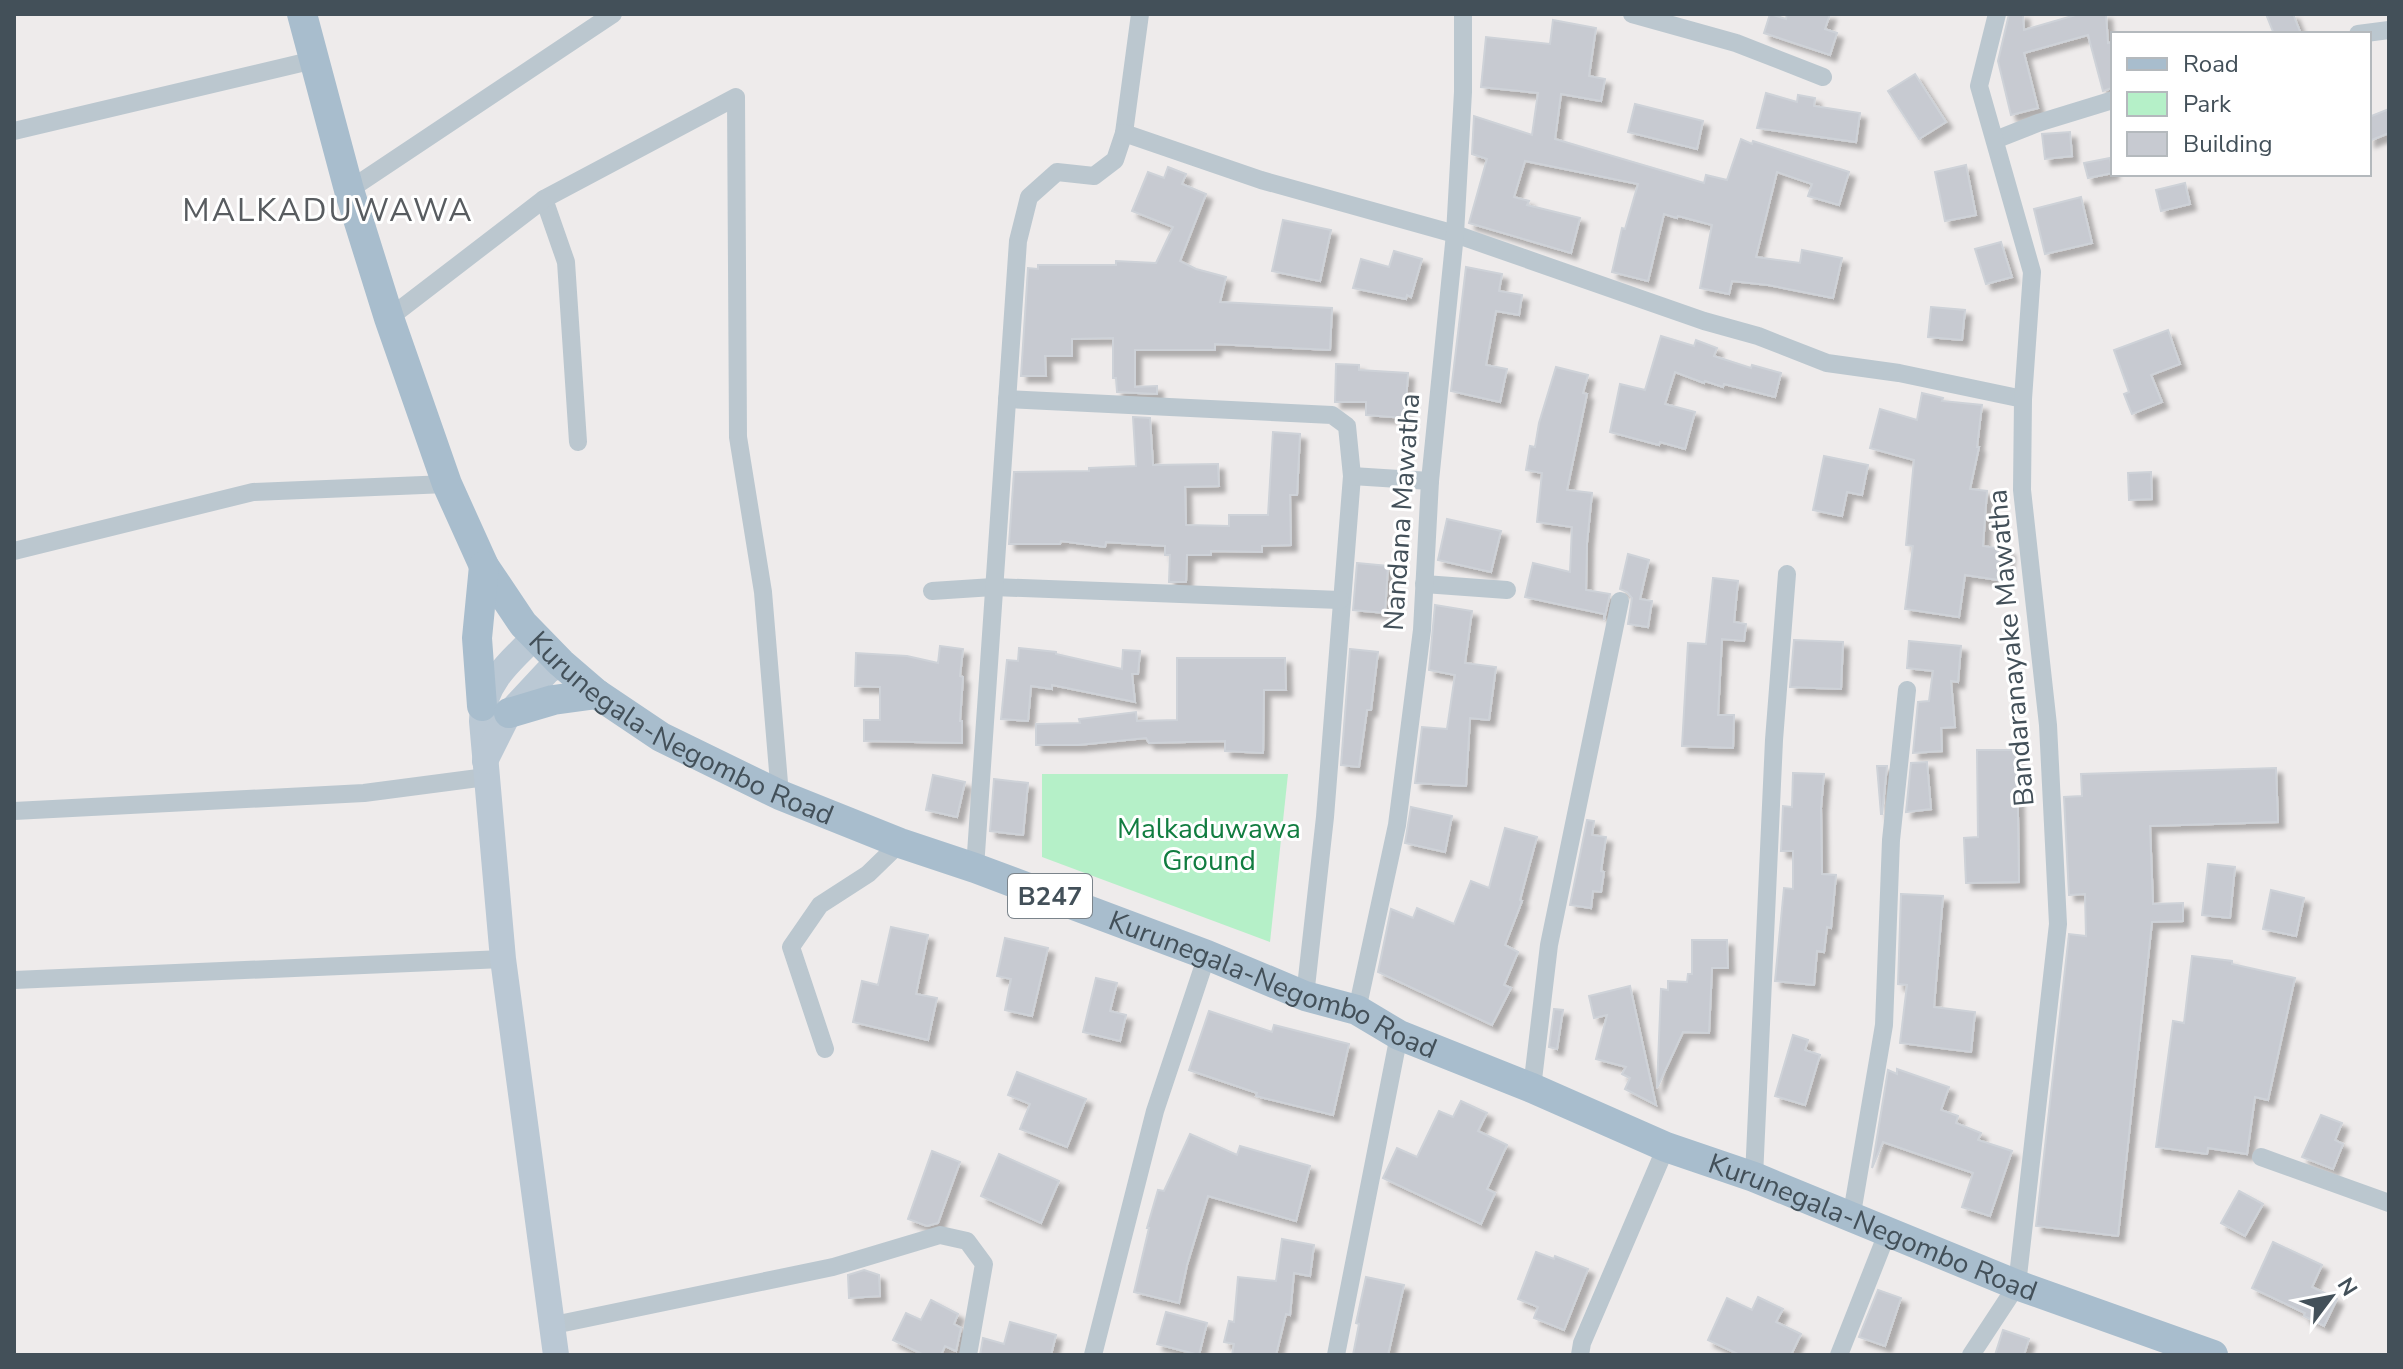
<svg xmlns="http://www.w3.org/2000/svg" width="2403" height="1369" font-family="'Nunito Sans',sans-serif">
	<defs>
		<filter id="shadow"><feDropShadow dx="6" dy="6" stdDeviation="2" flood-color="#0004"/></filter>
	</defs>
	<rect width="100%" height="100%" fill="#eeebeb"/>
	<polygon fill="#b5f0c8" points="1042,774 1288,774 1270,942 1042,857"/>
	<g fill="#c7cad1" stroke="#ced2d8" stroke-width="2" filter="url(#shadow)">
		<polygon points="1770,14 1786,19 1787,14 1830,14 1825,29 1837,33 1830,55 1764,33"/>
		<polygon points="2009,14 2023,14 2024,30 2079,14 2106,14 2108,43 2113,42 2112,88 2103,91 2088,35 2024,53 2038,108 2011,115 1998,61"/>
		<polygon points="2266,14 2293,14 2301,34 2274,34"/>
		<polygon points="1553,20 1596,28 1589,76 1605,79 1601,101 1561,94 1555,139 1704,183 1706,175 1727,180 1741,139 1752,144 1753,141 1849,172 1839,205 1808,196 1812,184 1777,172 1756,257 1800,263 1802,250 1842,258 1833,298 1768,285 1732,281 1729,294 1700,288 1712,225 1678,216 1677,218 1664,214 1648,281 1612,272 1622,228 1625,229 1638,184 1525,161 1514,197 1529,201 1527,205 1580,218 1571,253 1469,223 1487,159 1472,154 1474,116 1532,135 1538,93 1481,87 1486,37 1550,44"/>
		<polygon points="1915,74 1946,122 1919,139 1888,91"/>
		<polygon points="1766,93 1797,102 1798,95 1815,98 1814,106 1860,113 1856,142 1757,128"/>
		<polygon points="1635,104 1703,121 1697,149 1628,132"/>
		<polygon points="2389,109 2389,133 2369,141 2369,117"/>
		<polygon points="2070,132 2072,156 2045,159 2042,134"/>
		<polygon points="2110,158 2113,173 2088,178 2084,163"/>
		<polygon points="1966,165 1976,215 1945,221 1935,172"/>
		<polygon points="1168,167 1186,174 1182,184 1206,194 1180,261 1196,269 1226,277 1220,302 1332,308 1330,350 1215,344 1215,350 1135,350 1135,387 1157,386 1157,394 1117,392 1116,378 1113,378 1113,338 1072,339 1072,356 1045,356 1046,376 1021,376 1028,268 1038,269 1038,265 1116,265 1116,261 1156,263 1173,227 1132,211 1148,172 1164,178"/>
		<polygon points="2185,183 2190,204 2161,211 2156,190"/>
		<polygon points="2081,197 2092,243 2045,254 2034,209"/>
		<polygon points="1283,220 1331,230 1320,281 1272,271"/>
		<polygon points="2001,242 2012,277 1986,284 1975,249"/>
		<polygon points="1394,251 1422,259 1411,297 1407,295 1406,299 1353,288 1361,259 1389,267"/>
		<polygon points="1466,267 1502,274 1499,291 1522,295 1519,315 1496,311 1486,365 1507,369 1500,402 1451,391"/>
		<polygon points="1931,307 1965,310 1962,340 1928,337"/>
		<polygon points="2168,330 2180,364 2151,375 2162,402 2132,414 2124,394 2129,392 2114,350"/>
		<polygon points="1661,336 1694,346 1696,340 1717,348 1714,356 1751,368 1752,365 1781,373 1775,397 1724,384 1723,387 1705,381 1704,383 1675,372 1665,404 1695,412 1685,449 1660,442 1659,445 1610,432 1620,384 1645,390"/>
		<polygon points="1336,364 1359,365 1359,370 1408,373 1405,418 1366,415 1366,402 1335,402"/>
		<polygon points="1556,367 1588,375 1583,393 1587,394 1567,490 1592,493 1587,543 1586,590 1610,594 1604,620 1604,614 1525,597 1533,563 1570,572 1572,527 1537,522 1542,473 1526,470 1530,446 1535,447 1539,423"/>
		<polygon points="1922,393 1943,398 1942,401 1982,405 1977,447 1979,447 1970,489 1987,491 1983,546 2009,550 2005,581 1965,575 1959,617 1905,609 1913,546 1906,545 1914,460 1870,448 1880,409 1917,420"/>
		<polygon points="1133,417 1150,418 1153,465 1218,464 1219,486 1185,487 1186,525 1229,526 1229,515 1268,515 1273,432 1300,434 1297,495 1290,495 1291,545 1262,546 1262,552 1211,551 1211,555 1187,555 1186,582 1169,582 1170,555 1165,555 1165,546 1106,542 1105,547 1061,541 1060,544 1009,544 1014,472 1089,471 1089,468 1136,466"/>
		<polygon points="1824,456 1868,465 1862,495 1847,492 1842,516 1813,510"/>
		<polygon points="2151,472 2152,499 2129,500 2128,473"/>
		<polygon points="1447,519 1501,531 1491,572 1438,560"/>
		<polygon points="1628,554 1649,560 1640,599 1652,601 1648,627 1628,624 1632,598 1627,592 1620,589"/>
		<polygon points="1357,563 1388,566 1385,613 1353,610"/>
		<polygon points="1713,578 1738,581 1734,622 1746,624 1744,641 1722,639 1718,715 1734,715 1733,748 1682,746 1688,643 1706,644"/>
		<polygon points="1435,605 1472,611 1465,663 1496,667 1489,720 1470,718 1466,786 1415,783 1422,727 1447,729 1455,675 1429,670"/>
		<polygon points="1794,640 1843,642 1841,689 1790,687"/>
		<polygon points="1909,641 1961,646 1958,682 1951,681 1955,727 1941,728 1942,751 1913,753 1918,702 1929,701 1933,671 1907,668"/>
		<polygon points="940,646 963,649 960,676 963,677 960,721 962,721 962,743 864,741 864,720 880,720 880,687 855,686 856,653 907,656 938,663"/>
		<polygon points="1019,648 1056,652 1056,654 1122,669 1123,650 1140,651 1138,674 1132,674 1135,702 1052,685 1052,689 1031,686 1028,721 1001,719 1007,660 1018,661"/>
		<polygon points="1350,649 1378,652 1371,710 1367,710 1359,767 1341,765"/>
		<polygon points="1177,658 1285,658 1286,690 1264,690 1263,753 1225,751 1225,741 1149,743 1146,738 1078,745 1036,745 1036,724 1080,723 1079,719 1136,712 1137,721 1177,720"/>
		<polygon points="1977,750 2017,750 2019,882 1966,883 1964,838 1978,837"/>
		<polygon points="1927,762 1931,809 1906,812 1911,763"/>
		<polygon points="1877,766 1887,766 1882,814 1881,814"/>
		<polygon points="2276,768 2278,822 2150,826 2153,904 2183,903 2183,921 2152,922 2118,1236 2036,1226 2069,934 2086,936 2085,894 2069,895 2064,797 2082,796 2081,774"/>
		<polygon points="1793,773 1824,774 1821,808 1822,874 1836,875 1831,928 1827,927 1824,952 1817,951 1814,985 1775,981 1784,888 1793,889 1793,851 1781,851 1783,806 1792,807"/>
		<polygon points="933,775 965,782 957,817 926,810"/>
		<polygon points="994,779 1028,783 1023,835 990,831"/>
		<polygon points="1411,807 1452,816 1445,852 1405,843"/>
		<polygon points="1587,820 1594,821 1592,835 1606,837 1601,871 1604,872 1601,892 1593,891 1591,908 1570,905"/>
		<polygon points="1505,828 1537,837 1520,900 1522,901 1505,945 1518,952 1504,985 1511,988 1492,1025 1378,972 1391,909 1413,918 1417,908 1454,924 1471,881 1489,888"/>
		<polygon points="2208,864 2235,867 2230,918 2202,915"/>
		<polygon points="2271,890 2304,898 2296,936 2263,929"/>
		<polygon points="1901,894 1943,896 1934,1007 1975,1012 1971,1052 1900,1043 1907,985 1898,984"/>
		<polygon points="891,927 928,935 916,994 937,998 928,1040 853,1022 862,981 878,985"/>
		<polygon points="1005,938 1048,948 1032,1016 1005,1010 1011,979 997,976"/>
		<polygon points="1692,940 1727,940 1728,968 1712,968 1709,1033 1683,1032 1657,1088 1661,989 1668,990 1668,981 1687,982 1688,974 1692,974"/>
		<polygon points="2192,956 2232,961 2232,964 2295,978 2268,1100 2255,1097 2247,1154 2208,1148 2207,1154 2156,1147 2173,1021 2184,1023"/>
		<polygon points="1096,978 1117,983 1110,1011 1126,1015 1120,1041 1083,1032"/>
		<polygon points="1630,986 1656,1105 1625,1089 1630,1078 1622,1074 1626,1067 1596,1059 1607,1015 1594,1018 1589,996"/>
		<polygon points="1554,1009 1563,1010 1557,1049 1549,1047"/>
		<polygon points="1209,1011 1272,1032 1274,1025 1349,1044 1333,1115 1256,1096 1257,1093 1189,1070"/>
		<polygon points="1793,1035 1808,1040 1805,1050 1820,1055 1805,1105 1775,1096"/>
		<polygon points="1897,1069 1949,1087 1941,1110 1958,1116 1956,1123 1981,1133 1978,1140 2012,1151 1990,1216 1962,1207 1973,1173 1883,1142 1872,1168 1888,1070 1897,1074"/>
		<polygon points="1017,1072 1086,1099 1067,1147 1020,1129 1030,1104 1008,1095"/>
		<polygon points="1461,1101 1487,1113 1478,1131 1507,1145 1487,1189 1495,1193 1481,1224 1383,1178 1397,1148 1417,1157 1439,1111 1453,1117"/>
		<polygon points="2321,1115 2342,1123 2335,1140 2343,1144 2333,1169 2302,1157"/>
		<polygon points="1190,1134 1237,1155 1240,1146 1310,1166 1296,1221 1208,1196 1187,1265 1179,1303 1134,1292 1149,1228 1147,1228 1158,1190 1164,1191"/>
		<polygon points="932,1151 960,1162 938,1223 927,1226 908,1219"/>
		<polygon points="999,1154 1059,1181 1041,1223 981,1196"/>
		<polygon points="2239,1191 2263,1204 2245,1236 2221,1223"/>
		<polygon points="1282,1239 1314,1245 1310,1276 1294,1273 1290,1315 1286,1314 1276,1355 1232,1355 1234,1344 1224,1342 1229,1321 1234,1322 1238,1277 1276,1281"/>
		<polygon points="2273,1242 2322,1265 2312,1287 2337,1299 2324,1326 2304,1316 2305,1313 2252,1288"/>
		<polygon points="1536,1252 1554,1259 1555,1256 1588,1269 1564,1330 1534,1318 1538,1307 1518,1299"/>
		<polygon points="864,1270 879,1275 880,1296 849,1298 848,1275"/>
		<polygon points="1366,1277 1404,1285 1388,1355 1353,1355 1359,1324 1356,1323"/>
		<polygon points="1878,1290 1901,1298 1885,1346 1859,1337"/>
		<polygon points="1758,1297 1783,1309 1776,1322 1801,1334 1791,1355 1740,1355 1708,1340 1727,1298 1752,1310"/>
		<polygon points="931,1300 958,1314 954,1324 961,1328 956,1351 945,1346 941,1355 924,1355 893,1340 906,1313 921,1320"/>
		<polygon points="1166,1312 1207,1323 1199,1355 1157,1344"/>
		<polygon points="1010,1322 1056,1335 1051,1355 980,1355 983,1338 1004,1344"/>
		<polygon points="2003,1330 2029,1339 2024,1355 1995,1355"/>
	</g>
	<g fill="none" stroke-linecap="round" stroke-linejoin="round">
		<g stroke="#bbc7cf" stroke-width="18">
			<polyline points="1632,14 1736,43 1823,77"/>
			<polyline points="2358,34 2389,30"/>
			<polyline points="14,131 314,60"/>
			<polyline points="1124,133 1140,14"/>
			<polyline points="1995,140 2038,123 2113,100"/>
			<polyline points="349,190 613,14"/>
			<polyline points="544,199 566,262 578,442"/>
			<polyline points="389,318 544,199 736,97 738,437 763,592 780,795"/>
			<polyline points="1007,399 1332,415 1347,426 1352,476 1325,817 1305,996"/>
			<polyline points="1352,476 1430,481"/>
			<polyline points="14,551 253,492 447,484"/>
			<polyline points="1424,584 1507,590"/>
			<polyline points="932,591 993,587 1340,600"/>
			<polyline points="14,811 364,793 486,777"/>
			<polyline points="975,868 1018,241 1029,197 1057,172 1094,176 1115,160 1124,133 1261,180 1455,234 1704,321 1758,336 1827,363 1899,373 2023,399"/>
			<polyline points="14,980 503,959"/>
			<polyline points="1357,1010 1397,825 1422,630 1430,481 1455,234 1463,92 1463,14"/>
			<polyline points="825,1049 791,947 820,905 868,874 900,843"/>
			<polyline points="1532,1088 1549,945 1620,601"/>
			<polyline points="2261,1157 2389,1203"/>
			<polyline points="1754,1177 1774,740 1787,574"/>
			<polyline points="1851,1219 1884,1025 1891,840 1907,690"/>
			<polyline points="554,1325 833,1267 940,1235 967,1241 984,1264 968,1355"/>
			<polyline points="1093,1355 1155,1111 1207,955"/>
			<polyline points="1336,1355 1399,1035"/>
			<polyline points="1580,1355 1582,1343 1666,1147"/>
			<polyline points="1839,1355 1888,1231"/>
			<polyline points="1971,1355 2017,1285 2058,924 2048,725 2022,490 2023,399 2032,272 1979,86 1997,14"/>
		</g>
		<g stroke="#bac8d4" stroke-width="26">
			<path d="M535 637C510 661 483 684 482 721L503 959 556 1355"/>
			<polyline points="485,761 509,713 548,671 561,663"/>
		</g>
		<g stroke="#a8bdcd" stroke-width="30">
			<path id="s1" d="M302 14 349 190 389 318 447 484 484 566 523 624 561 663 597 694 661 737 780 795 900 843 975 868 1207 955 1305 996 1357 1010 1399 1035 1532 1088 1666 1147 1754 1177 2017 1285 2213 1355"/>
			<polyline points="482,706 477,638 484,566"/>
			<polyline points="509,713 553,700 597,694"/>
		</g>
	</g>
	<g text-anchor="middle" stroke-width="6" stroke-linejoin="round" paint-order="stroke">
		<rect fill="#fff" stroke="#7b848b" stroke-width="2" x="1008" y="874" width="84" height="44" rx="6"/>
		<g font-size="26" font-weight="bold" fill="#435059">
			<text x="1050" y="905">B247</text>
		</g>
		<g font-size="28" fill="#435059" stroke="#fff">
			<text transform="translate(1401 512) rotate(-86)" y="10">Nandana Mawatha</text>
			<text transform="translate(2010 648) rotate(-95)" y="10">Bandaranayake Mawatha</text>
			<text dy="10" stroke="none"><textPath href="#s1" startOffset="844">Kurunegala-Negombo Road</textPath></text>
			<text dy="10" stroke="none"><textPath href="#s1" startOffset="1492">Kurunegala-Negombo Road</textPath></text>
			<text dy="10" stroke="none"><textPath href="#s1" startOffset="2140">Kurunegala-Negombo Road</textPath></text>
		</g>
		<g font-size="28" fill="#117d40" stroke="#fff">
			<text x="1209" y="838">Malkaduwawa<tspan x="1209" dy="32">Ground</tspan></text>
		</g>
		<g font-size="32" letter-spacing="2" fill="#585c60" stroke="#fff">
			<text x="328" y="221">MALKADUWAWA</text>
		</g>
	</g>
	<rect width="2403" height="1369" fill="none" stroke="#435059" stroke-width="32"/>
	<rect x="2111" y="32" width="260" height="144" fill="#ffffff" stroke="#b4b9bd" stroke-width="2"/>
	<rect x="2127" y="58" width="40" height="12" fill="#a8bdcd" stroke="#b4b9bd" stroke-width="2"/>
	<text x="2183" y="72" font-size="24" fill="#435059">Road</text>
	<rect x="2127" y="92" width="40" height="24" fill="#b5f0c8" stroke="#b4b9bd" stroke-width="2"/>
	<text x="2183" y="112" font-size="24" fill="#435059">Park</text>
	<rect x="2127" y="132" width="40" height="24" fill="#c7cad1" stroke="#b4b9bd" stroke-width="2"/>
	<text x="2183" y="152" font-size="24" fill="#435059">Building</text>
	<g transform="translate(2331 1297) rotate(58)" stroke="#ffffff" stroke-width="6" paint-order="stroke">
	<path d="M0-6L14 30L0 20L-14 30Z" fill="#435059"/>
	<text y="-12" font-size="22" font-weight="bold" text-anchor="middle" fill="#435059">N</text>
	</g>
</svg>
